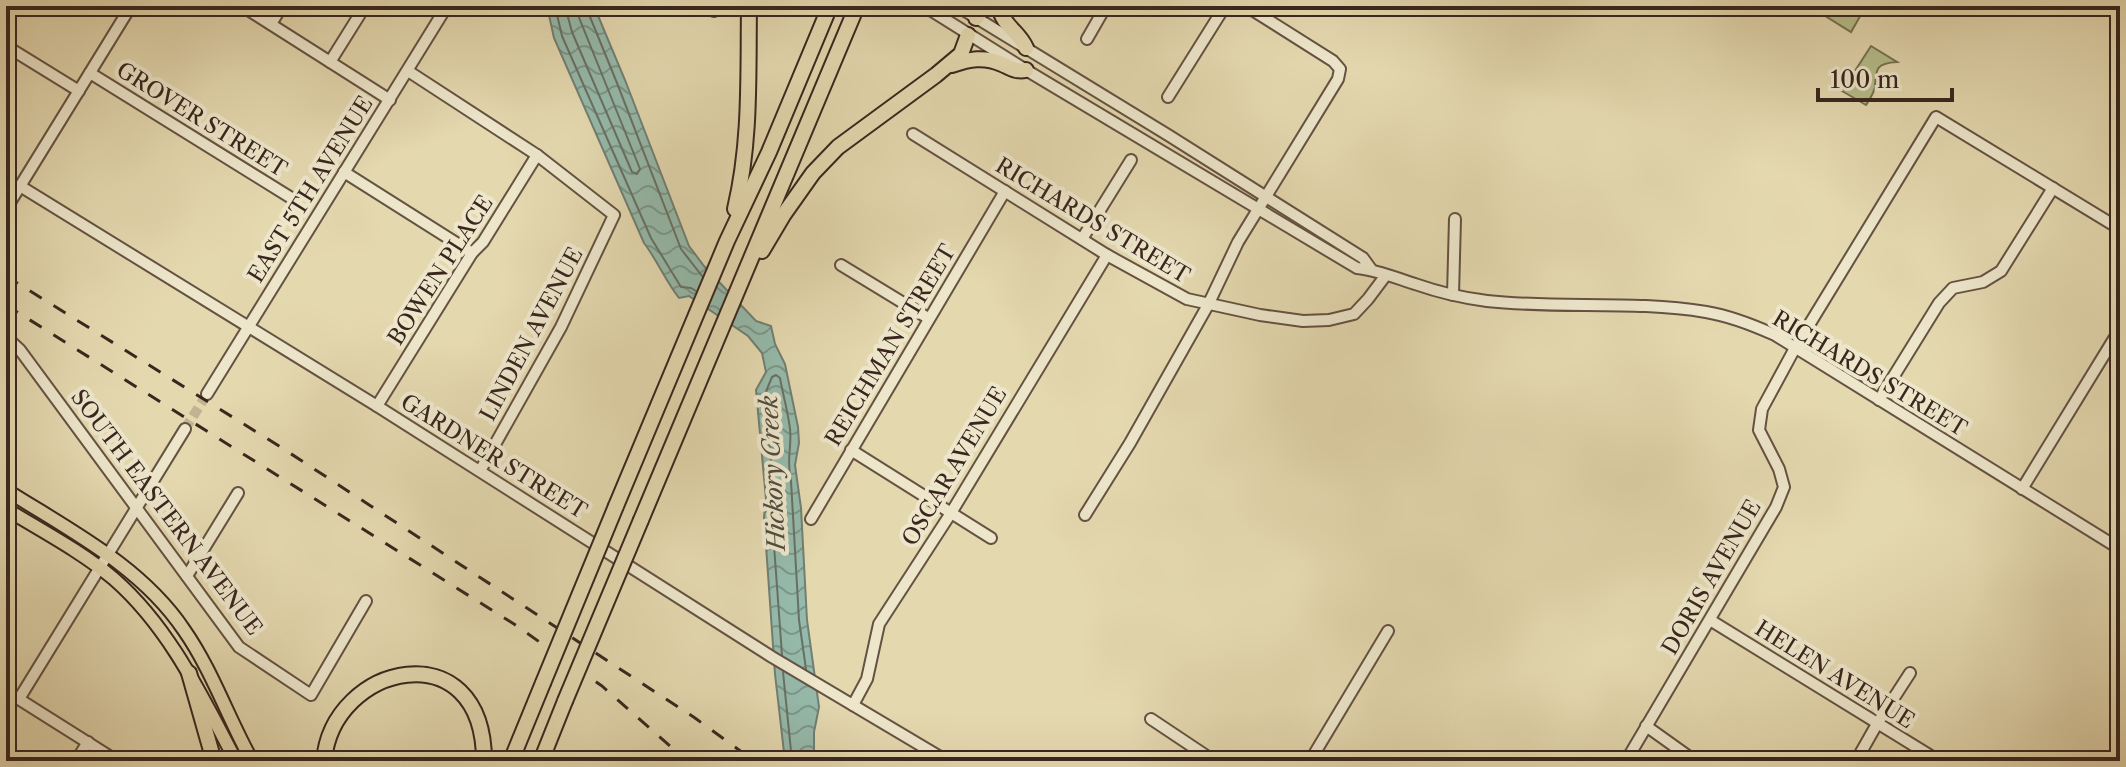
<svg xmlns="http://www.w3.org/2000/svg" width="2126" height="767" font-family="'Libre Caslon Text',serif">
	<defs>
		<pattern id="water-waves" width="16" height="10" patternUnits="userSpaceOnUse" patternTransform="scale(2)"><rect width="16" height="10" fill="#95baab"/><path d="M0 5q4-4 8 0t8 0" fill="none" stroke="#7b978b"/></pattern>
	</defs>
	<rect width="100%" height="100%" fill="#e4d8af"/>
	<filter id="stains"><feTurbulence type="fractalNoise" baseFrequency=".0025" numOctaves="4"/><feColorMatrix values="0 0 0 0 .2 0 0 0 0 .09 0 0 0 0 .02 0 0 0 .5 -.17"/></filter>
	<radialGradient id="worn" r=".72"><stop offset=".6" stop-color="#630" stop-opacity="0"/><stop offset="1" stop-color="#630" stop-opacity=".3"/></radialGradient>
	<g fill="#b5be8a" stroke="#777254" stroke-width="2">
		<polygon points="1866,6 1851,32 1811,7 1812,6"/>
		<path d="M1871 46 1897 62C1875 63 1876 70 1875 87 1874 93 1869 100 1866 105L1842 91Z"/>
	</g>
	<path fill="url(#water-waves)" stroke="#707f73" stroke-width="2" d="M547 6H594L625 80 689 246 704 266 756 321 771 326 775 344 785 364 798 427 799 443 795 465 801 508 807 620 819 707 814 732V761H785L775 674 764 517 766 499 756 390 766 372 762 353 748 336 689 296 679 298C665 280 657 260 644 243L554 38Z"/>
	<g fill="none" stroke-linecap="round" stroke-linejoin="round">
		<g stroke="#677064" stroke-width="2">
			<polyline points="555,6 562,36 651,238 681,287 691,288 696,291"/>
			<polyline points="565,6 572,32 632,172 637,174 640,169 578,15 577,6"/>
			<polyline points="587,6 588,12 617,83 681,249 702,276"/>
			<path d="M782 655 772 518 774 498 765 394 772 377 776 375 780 378C783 395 788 412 790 429 792 448 786 460 791 481L799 620 806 669"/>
			<polyline points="783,672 792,761"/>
		</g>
		<polyline stroke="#c2b492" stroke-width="10" stroke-dasharray="10 5" stroke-linecap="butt" points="185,429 207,394"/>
		<g stroke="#645242" stroke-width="14">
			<g id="minor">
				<polyline points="242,6 390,100"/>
				<polyline points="706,6 714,11"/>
				<path d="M924 6 1026 70 1357 268C1377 270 1396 278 1415 284 1438 292 1463 298 1487 301 1559 309 1634 300 1706 312 1730 316 1753 325 1775 335L2120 549"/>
				<polyline points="957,6 1168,135 1363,258 1371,269"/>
				<polyline points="271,24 282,6"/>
				<polyline points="1087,39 1106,6"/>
				<polyline points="6,46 79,91"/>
				<polyline points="330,62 365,6"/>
				<polyline points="408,71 537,155 614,215 561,327 480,471"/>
				<polyline points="90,73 293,199"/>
				<polyline points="1168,97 1225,6"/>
				<polyline points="913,134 1107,255 1187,299 1260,315 1303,321 1329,320 1354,314 1368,299 1386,275"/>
				<polyline points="344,172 472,253"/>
				<polyline points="20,186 377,406 772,657 947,761"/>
				<polyline points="6,209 131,6"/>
				<polyline points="1082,239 1131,160"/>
				<polyline points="841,265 928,318"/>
				<polyline points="1453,295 1455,219"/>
				<polyline points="6,337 20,350 239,647 311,695 366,601"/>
				<polyline points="207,394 447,6"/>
				<polyline points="1879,400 1939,303 1953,288 1983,282 2001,271 2053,188"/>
				<polyline points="377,406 472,253 483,242 537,155"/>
				<polyline points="851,450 991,538"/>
				<polyline points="2022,489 2120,329"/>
				<polyline points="1085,515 1130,443 1208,305 1238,242 1338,79 1340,69 1333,61 1246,6"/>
				<polyline points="811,519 1005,191"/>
				<polyline points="187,576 238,493"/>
				<polyline points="1710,620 1939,761"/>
				<polyline points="6,691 117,761"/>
				<polyline points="19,699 185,429"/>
				<polyline points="853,705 867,679 879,624 951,513 1107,255"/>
				<polyline points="1151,719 1214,761"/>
				<polyline points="1646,726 1695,761"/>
				<polyline points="76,761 88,742"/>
				<polyline points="1310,761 1388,631"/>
				<polyline points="1626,761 1776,507 1784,487 1779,469 1759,430 1762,409 1795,348 1936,117 2120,229"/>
				<polyline points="1856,761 1877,724 1910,673"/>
			</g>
		</g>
		<g stroke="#39261e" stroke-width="16">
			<g id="major">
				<path d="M6 490C69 530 141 566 184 630 212 670 228 718 252 761"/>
				<path d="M6 509C42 531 82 552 114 579 170 628 202 697 236 761"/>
			</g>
		</g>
		<g stroke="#39261e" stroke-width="18">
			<g id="highway">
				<path d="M999 6C1003 27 1019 31 1026 48"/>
				<polyline points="976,18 985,6"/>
				<path d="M952 65C969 59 984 56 1002 64 1011 68 1016 72 1026 70"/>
				<path d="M735 209C751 142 748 75 749 6"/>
				<polyline points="762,251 784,214 813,173 838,147 936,75 961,54 968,35"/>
				<polyline points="616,506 727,241 769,152 830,6"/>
				<polyline points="641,520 857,6"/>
				<polyline points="189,673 214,761"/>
				<path d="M324 761C332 663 484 629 484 761"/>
				<polyline points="511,761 543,683"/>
				<polyline points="541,761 565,701"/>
			</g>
		</g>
		<use href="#minor" stroke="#ede6cb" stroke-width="10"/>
		<use href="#major" stroke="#e4d8af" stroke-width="12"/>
		<use href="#highway" stroke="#e4d8af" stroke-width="14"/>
		<g stroke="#39261e" stroke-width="3" stroke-dasharray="14 14" stroke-linecap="butt">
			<polyline points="6,276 279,446 695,718 754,761"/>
			<polyline points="6,305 514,624 602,686 687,761"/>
		</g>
		<g stroke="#39261e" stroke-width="18" stroke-linecap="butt">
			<g id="highway-bridge">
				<polyline points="543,683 616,506"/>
				<polyline points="565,701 641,520"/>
			</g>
		</g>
		<use href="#highway-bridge" stroke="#e4d8af" stroke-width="14"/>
	</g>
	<g text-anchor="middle" stroke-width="8" stroke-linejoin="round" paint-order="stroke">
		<g font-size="22" fill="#39261e" stroke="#ede6cb">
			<text transform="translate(202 119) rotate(32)" y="8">GROVER STREET</text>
			<text transform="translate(310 189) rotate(-58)" y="8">EAST 5TH AVENUE</text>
			<text transform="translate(1093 220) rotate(31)" y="8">RICHARDS STREET</text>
			<text transform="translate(440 270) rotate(-57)" y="8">BOWEN PLACE</text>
			<text transform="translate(531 334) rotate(-62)" y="8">LINDEN AVENUE</text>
			<text transform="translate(890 345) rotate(-59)" y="8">REICHMAN STREET</text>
			<text transform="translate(1870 373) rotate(31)" y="8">RICHARDS STREET</text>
			<text transform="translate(494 456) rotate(32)" y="8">GARDNER STREET</text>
			<text transform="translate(954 466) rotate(-59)" y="8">OSCAR AVENUE</text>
			<text transform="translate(167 512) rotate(53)" y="8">SOUTH EASTERN AVENUE</text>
			<text transform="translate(1711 577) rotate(-60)" y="8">DORIS AVENUE</text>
			<text transform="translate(1835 674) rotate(32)" y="8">HELEN AVENUE</text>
		</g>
		<g font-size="24" font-style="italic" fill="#504b41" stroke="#ede6cb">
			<text transform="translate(773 473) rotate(-93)" y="8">Hickory Creek</text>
		</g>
	</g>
	<rect width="2126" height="767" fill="none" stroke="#e4d8af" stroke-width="32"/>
	<rect x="8" y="8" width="2110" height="751" fill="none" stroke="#39261e" stroke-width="4"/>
	<rect x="16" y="16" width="2094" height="735" fill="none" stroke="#39261e" stroke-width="2"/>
	<path d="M1818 88v12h134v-12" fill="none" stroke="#39261e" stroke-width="4"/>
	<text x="1830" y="88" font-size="24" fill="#39261e" stroke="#ede6cb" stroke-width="6" paint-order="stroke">100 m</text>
	<rect width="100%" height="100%" filter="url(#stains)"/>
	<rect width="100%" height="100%" fill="url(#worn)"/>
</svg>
